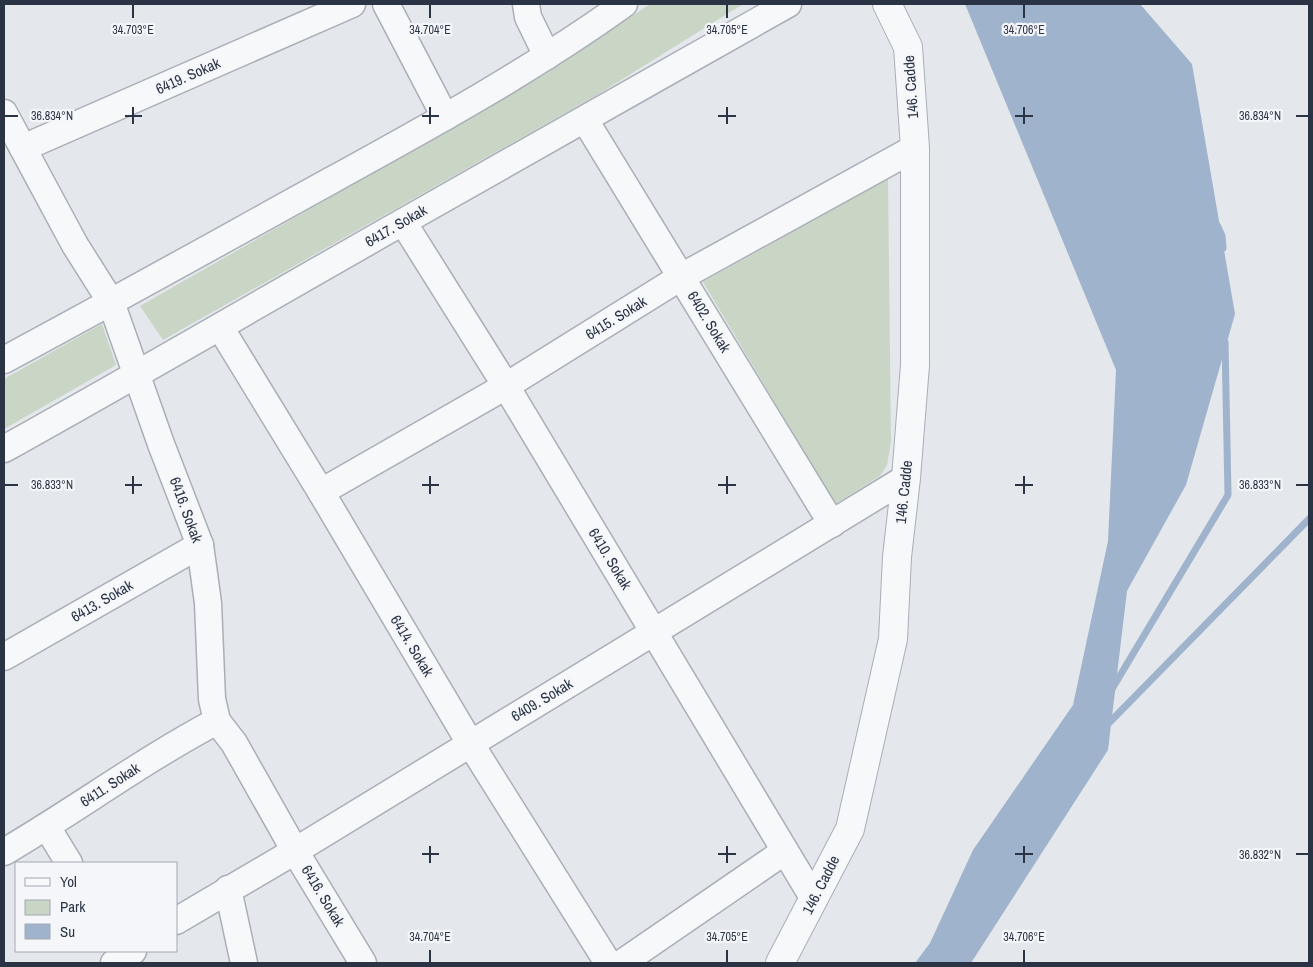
<svg xmlns="http://www.w3.org/2000/svg" width="1313" height="967" font-family="'Archivo Narrow',sans-serif">
	<rect width="100%" height="100%" fill="#e4e7ec"/>
	<g fill="#c9d6c5">
		<polygon points="650,4 743,4 597,95 163,340 140,306 546,74"/>
		<polygon points="888,179 891,442 887,465 880,476 835,504 703,282"/>
		<polygon points="102,324 116,365 4,429 4,379"/>
	</g>
	<polygon fill="#9fb4cc" points="965,4 1140,4 1192,64 1235,314 1186,485 1127,591 1108,750 971,963 915,963 930,943 973,850 1073,705 1108,541 1116,370"/>
	<g fill="none" stroke-linecap="round" stroke-linejoin="round">
		<g stroke="#9fb4cc" stroke-width="7">
			<polyline points="1217,225 1222,236 1223,248"/>
			<polyline points="1112,689 1228,495 1225,342"/>
			<polyline points="1106,726 1309,519"/>
		</g>
		<g stroke="#a9aeb7" stroke-width="29">
			<g id="minor">
				<polyline points="386,4 445,117"/>
				<polyline points="526,4 528,17 547,56"/>
				<polyline points="4,113 75,245 111,302 161,444 200,545 208,603 212,699 217,721 234,743 295,851 363,963"/>
				<polyline points="585,120 832,524"/>
				<polyline points="23,148 352,4"/>
				<polyline points="403,222 506,386 814,899"/>
				<polyline points="220,327 321,492 470,743 608,963"/>
				<path d="M4 360C114 301 223 240 332 180 432 125 532 70 624 4"/>
				<path d="M4 449C137 375 269 298 401 223 530 149 659 77 788 4"/>
				<polyline points="321,492 506,386 681,277 915,148"/>
				<polyline points="4,657 200,545"/>
				<polyline points="47,827 69,863"/>
				<path d="M4 852C76 810 143 760 217 721"/>
				<polyline points="228,889 244,963"/>
				<polyline points="176,921 295,851 906,478"/>
				<polyline points="114,963 133,951"/>
				<polyline points="622,963 785,851"/>
			</g>
		</g>
		<g stroke="#a9aeb7" stroke-width="30">
			<polyline id="tertiary" points="780,963 850,829 893,639 897,557 906,478 915,365 915,148 908,47 887,4"/>
		</g>
		<use href="#minor" stroke="#f7f8fa" stroke-width="26"/>
		<use href="#tertiary" stroke="#f7f8fa" stroke-width="28"/>
	</g>
	<path fill="none" stroke="#2b3445" stroke-width="2" d="M133 5V18M430 5V18M727 5V18M1024 5V18M133 107V124M430 107V124M727 107V124M1024 107V124M5 116H18M125 116H142M422 116H439M718 116H736M1015 116H1033M1296 116H1308M133 476V494M430 476V494M727 476V494M1024 476V494M5 485H18M125 485H142M422 485H439M718 485H736M1015 485H1033M1296 485H1308M430 846V863M727 846V863M1024 846V863M422 854H439M718 854H736M1015 854H1033M1296 854H1308M430 950V962M727 950V962M1024 950V962"/>
	<g text-anchor="middle" stroke-width="4.5" stroke-linejoin="round" paint-order="stroke">
		<g font-size="15" fill="#2b3445" stroke="#f4f6f9">
			<text transform="translate(188 76) rotate(-24)" y="5">6419. Sokak</text>
			<text transform="translate(911 87) rotate(-94)" y="5">146. Cadde</text>
			<text transform="translate(396 226) rotate(-30)" y="5">6417. Sokak</text>
			<text transform="translate(616 318) rotate(-32)" y="5">6415. Sokak</text>
			<text transform="translate(709 322) rotate(59)" y="5">6402. Sokak</text>
			<text transform="translate(904 492) rotate(-84)" y="5">146. Cadde</text>
			<text transform="translate(186 510) rotate(70)" y="5">6416. Sokak</text>
			<text transform="translate(610 559) rotate(59)" y="5">6410. Sokak</text>
			<text transform="translate(102 601) rotate(-30)" y="5">6413. Sokak</text>
			<text transform="translate(412 646) rotate(59)" y="5">6414. Sokak</text>
			<text transform="translate(542 700) rotate(-31)" y="5">6409. Sokak</text>
			<text transform="translate(110 785) rotate(-33)" y="5">6411. Sokak</text>
			<text transform="translate(821 885) rotate(-63)" y="5">146. Cadde</text>
			<text transform="translate(323 896) rotate(59)" y="5">6416. Sokak</text>
		</g>
	</g>
	<g font-size="12" text-anchor="middle" fill="#2b3445" stroke="#f4f6f9" stroke-width="4.5" stroke-linejoin="round" paint-order="stroke">
		<text x="133" y="34">34.703°E</text>
		<text x="430" y="34">34.704°E</text>
		<text x="727" y="34">34.705°E</text>
		<text x="1024" y="34">34.706°E</text>
		<text x="52" y="120">36.834°N</text>
		<text x="1260" y="120">36.834°N</text>
		<text x="52" y="489">36.833°N</text>
		<text x="1260" y="489">36.833°N</text>
		<text x="1260" y="859">36.832°N</text>
		<text x="430" y="941">34.704°E</text>
		<text x="727" y="941">34.705°E</text>
		<text x="1024" y="941">34.706°E</text>
	</g>
	<rect width="1313" height="967" fill="none" stroke="#2b3445" stroke-width="10"/>
	<rect x="15" y="862" width="162" height="90" fill="#f4f6f9" stroke="#a4a8b1"/>
	<rect x="25" y="878" width="25" height="8" fill="#f7f8fa" stroke="#a4a8b1"/>
	<text x="60" y="887" font-size="15" fill="#2b3445">Yol</text>
	<rect x="25" y="900" width="25" height="15" fill="#c9d6c5" stroke="#a4a8b1"/>
	<text x="60" y="912" font-size="15" fill="#2b3445">Park</text>
	<rect x="25" y="924" width="25" height="15" fill="#9fb4cc" stroke="#a4a8b1"/>
	<text x="60" y="937" font-size="15" fill="#2b3445">Su</text>
</svg>
